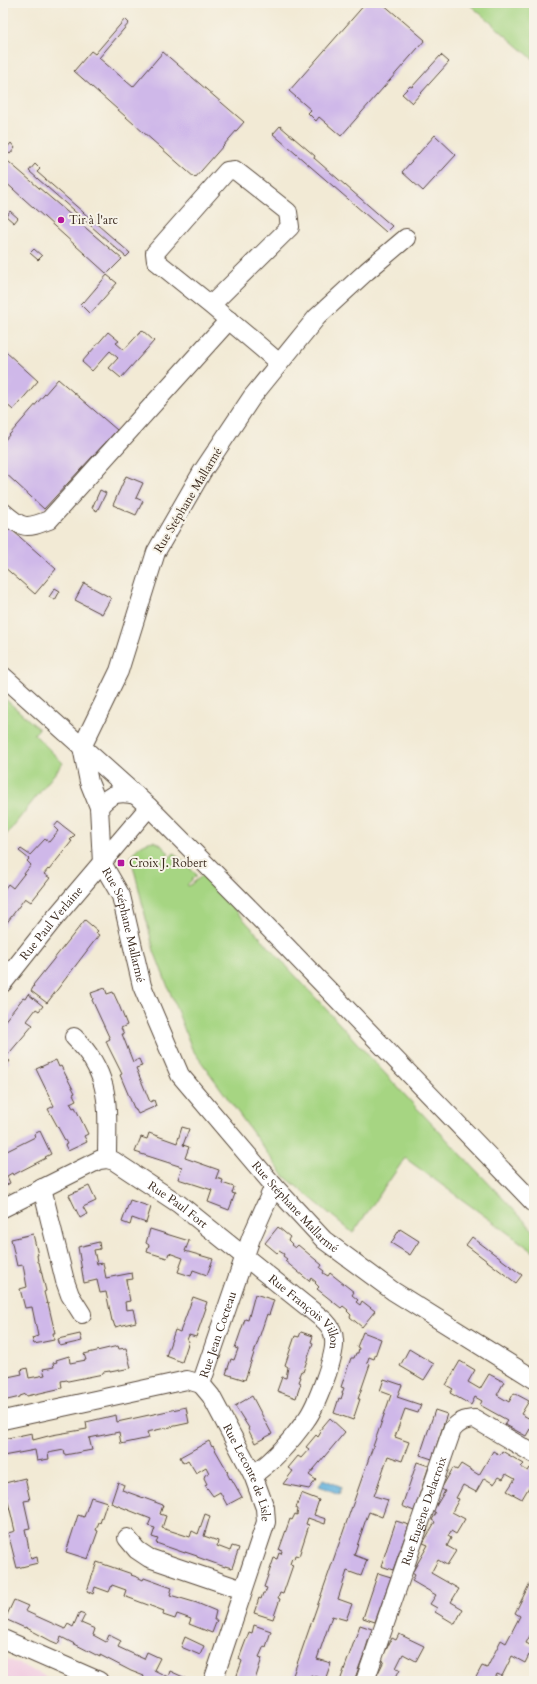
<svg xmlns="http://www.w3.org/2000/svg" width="537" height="1684" font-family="Cardo,serif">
	<rect width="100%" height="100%" fill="#f7f3e8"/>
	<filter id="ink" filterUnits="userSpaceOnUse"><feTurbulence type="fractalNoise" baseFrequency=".025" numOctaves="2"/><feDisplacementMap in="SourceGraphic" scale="8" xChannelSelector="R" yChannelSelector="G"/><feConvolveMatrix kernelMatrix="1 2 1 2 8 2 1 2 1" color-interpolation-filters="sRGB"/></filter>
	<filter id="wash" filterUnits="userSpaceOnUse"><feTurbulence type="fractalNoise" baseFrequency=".012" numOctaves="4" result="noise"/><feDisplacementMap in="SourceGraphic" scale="16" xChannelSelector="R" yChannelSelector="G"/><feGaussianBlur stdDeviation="0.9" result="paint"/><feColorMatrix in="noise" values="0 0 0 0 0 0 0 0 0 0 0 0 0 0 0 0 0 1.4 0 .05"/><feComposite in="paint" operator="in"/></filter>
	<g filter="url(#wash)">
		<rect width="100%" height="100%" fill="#f2ead5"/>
		<polygon fill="#f2cfe2" points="3,1657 56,1681 3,1681"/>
		<g fill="#a6d582" stroke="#708050">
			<polygon points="468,3 534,3 534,60"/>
			<polygon points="3,697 39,729 34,734 63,763 3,839"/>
			<path d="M153 841 160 844 169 853 162 863 163 864 174 853 197 875 187 885 189 886 203 875 414 1105 534 1231V1252L405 1158 353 1233 284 1176 192 1049 154 951 131 857C136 848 142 843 153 841Z"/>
		</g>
		<polygon fill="#62b1dc" stroke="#4e6e7d" points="323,1479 342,1487 339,1494 319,1486"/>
		<g id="blocks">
			<g fill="#cfb8e9">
				<polygon points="366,3 382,3 425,40 341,136 319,117 316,121 308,113 311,110 289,91"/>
				<polygon points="125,19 129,23 99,58 133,87 163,52 244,122 195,178 74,71 91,51 95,54"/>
				<polygon points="441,55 449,62 412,103 402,94 410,86 412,87"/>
				<polygon points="280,126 315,156 314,158 392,226 386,232 273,134"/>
				<polygon points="435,135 456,155 423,191 402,172"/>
				<polygon points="11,143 15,148 10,154 5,150"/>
				<polygon points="3,157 122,259 109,272 106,273 3,180"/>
				<polygon points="35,164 40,169 37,172 130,253 126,257 29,171"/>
				<polygon points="10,211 18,218 14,223 6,216"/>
				<polygon points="34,249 42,256 38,260 30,253"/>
				<polygon points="107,275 117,283 90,314 80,304 83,301 84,302"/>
				<polygon points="142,330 154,341 121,378 109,368 118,358 110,351 92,371 82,362 108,332 119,341 116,343 124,350"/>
				<polygon points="6,352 38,381 13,410 3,401 3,356"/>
				<polygon points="58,379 117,430 44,509 3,471 3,442"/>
				<polygon points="126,476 143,483 136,498 143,501 136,515 113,505"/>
				<polygon points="100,490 106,493 97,511 92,508"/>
				<polygon points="3,522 56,569 35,594 3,566"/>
				<polygon points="84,583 111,598 102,614 75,600"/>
				<polygon points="55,588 60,591 55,600 49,597"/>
				<polygon points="58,822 75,835 70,840 72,841 49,870 48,869 44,874 50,878 31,902 25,898 3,928 3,891 8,884 13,888 31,865 27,861 29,859 19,851 21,849 30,855 45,839 49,842 58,831 54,827"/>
				<polygon points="85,920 98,931 96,933 99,935 47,1003 31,991 34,986 33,985"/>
				<polygon points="105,988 107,994 113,992 119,1005 127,1025 121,1028 124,1034 122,1034 133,1062 139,1059 142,1066 136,1068 150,1102 154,1100 156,1106 138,1114 135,1108 134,1108 120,1075 122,1074 108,1046 106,1041 110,1039 92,1000 93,999 91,993"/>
				<polygon points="28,994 43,1006 39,1011 36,1009 27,1021 33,1025 5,1058 10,1061 3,1070 3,1035 6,1031 3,1029 3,1023 23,998 25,999"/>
				<polygon points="56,1060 59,1067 61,1066 75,1093 73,1094 76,1100 70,1103 73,1108 75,1107 88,1134 84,1136 87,1142 68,1151 65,1145 67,1144 48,1109 54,1106 36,1069"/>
				<polygon points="182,1127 189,1129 183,1145 189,1147 185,1158 219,1170 216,1178 223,1180 222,1183 234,1187 232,1193 235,1194 229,1210 208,1202 212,1190 178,1179 182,1167 135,1152 141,1137 147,1139 149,1133 177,1143"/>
				<polygon points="40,1131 51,1154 45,1157 46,1158 13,1175 12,1173 7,1176 10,1183 3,1187 3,1153 35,1137 34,1134"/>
				<polygon points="89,1186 96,1201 83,1207 87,1214 80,1218 69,1195"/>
				<polygon points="130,1200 151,1207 146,1223 132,1218 130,1225 122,1222"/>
				<polygon points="278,1227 290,1237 288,1240 292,1244 291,1245 295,1248 298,1245 322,1265 320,1268 324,1271 323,1273 328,1276 330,1273 354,1292 352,1295 358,1300 356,1302 360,1305 362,1301 375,1311 362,1327 350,1317 351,1315 347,1311 348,1310 343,1306 341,1308 317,1289 319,1287 315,1283 316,1282 311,1278 309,1281 285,1261 287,1259 283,1256 284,1254 279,1251 277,1253 265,1243"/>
				<polygon points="150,1229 189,1241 185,1251 213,1259 207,1275 193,1270 191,1276 178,1272 183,1258 169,1253 167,1258 147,1252 149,1245 146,1243"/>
				<polygon points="400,1229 419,1241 410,1255 391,1243"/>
				<polygon points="33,1234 38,1255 37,1255 38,1262 39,1262 46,1291 44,1292 47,1304 48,1303 55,1333 53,1333 54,1340 34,1344 32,1338 38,1336 32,1307 25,1308 20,1289 27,1287 23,1265 17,1266 11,1239"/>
				<polygon points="472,1237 522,1275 516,1283 466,1245"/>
				<polygon points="99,1242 100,1249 94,1250 97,1264 103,1263 106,1278 132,1273 133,1279 126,1280 130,1301 125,1302 126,1310 133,1309 136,1322 115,1327 113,1321 112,1321 106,1292 100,1293 97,1280 84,1283 78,1247"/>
				<polygon points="255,1294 274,1300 269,1315 267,1314 245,1380 226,1374 231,1359 234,1360 238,1349 235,1348 245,1319 248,1320"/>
				<polygon points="193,1297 207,1302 205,1308 206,1308 196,1337 189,1335 187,1340 189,1341 182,1362 166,1356 175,1330 180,1332"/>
				<polygon points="301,1332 313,1336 311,1342 313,1343 303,1372 301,1371 299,1376 301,1377 299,1382 301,1383 296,1398 277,1391 282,1377 286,1378 288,1367 285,1365 295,1336 299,1337"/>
				<polygon points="363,1332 381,1339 374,1359 369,1357 367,1363 370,1364 358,1399 360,1399 353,1420 334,1413 339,1398 341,1399 343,1393 342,1393 344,1388 341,1387 351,1358 354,1358 356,1353 358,1353 359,1348 357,1347"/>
				<polygon points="80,1334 82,1341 60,1346 58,1339"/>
				<polygon points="118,1346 119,1349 126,1348 131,1368 110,1372 110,1371 103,1372 103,1374 68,1381 67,1380 61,1381 62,1388 27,1396 26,1394 20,1396 20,1397 3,1401 3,1378 22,1374 21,1370 27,1368 29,1378 45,1375 43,1369 54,1367 53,1363 57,1362 56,1360 69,1356 70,1363 86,1360 84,1354"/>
				<polygon points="409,1349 434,1364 424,1380 400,1366"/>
				<polygon points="460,1361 475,1370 468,1382 480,1389 489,1374 504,1382 497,1395 509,1402 514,1393 529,1401 521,1414 534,1421 534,1432 530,1429 526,1436 504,1424 507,1420 480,1405 482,1401 475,1397 471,1405 450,1393 453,1389 446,1385"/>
				<polygon points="384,1379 402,1385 397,1397 421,1405 418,1413 405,1409 397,1431 395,1437 409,1442 402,1461 388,1456 374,1496 388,1500 382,1517 369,1512 365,1522 354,1555 367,1560 361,1576 347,1571 338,1599 352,1604 346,1620 332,1616 317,1659 331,1663 325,1680 311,1675 309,1681 291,1681 391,1395 380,1391"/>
				<polygon points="252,1396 272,1434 255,1443 248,1429 249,1428 235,1406"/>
				<polygon points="186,1407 189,1423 147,1432 149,1438 121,1444 119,1432 89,1438 92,1450 65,1455 64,1450 48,1453 49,1459 37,1461 35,1450 3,1456 3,1439 32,1433 33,1440 52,1435 87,1429 86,1422 116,1415 117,1422"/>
				<polygon points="435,1410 447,1414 432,1459 420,1455"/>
				<polygon points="330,1418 345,1432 309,1475 316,1480 309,1489 283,1484 293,1471 288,1468 298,1456 301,1458 309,1449 306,1447 316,1435 318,1437 321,1432 319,1431"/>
				<polygon points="209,1441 212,1447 213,1446 228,1472 227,1473 230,1479 231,1478 242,1497 227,1505 220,1492 213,1496 205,1485 207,1484 204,1478 205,1475 209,1473 206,1467 196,1473 188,1460 183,1463 180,1457"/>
				<polygon points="493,1451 500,1455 502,1451 524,1464 521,1467 528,1471 530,1468 534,1470 534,1490 529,1487 522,1499 507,1491 515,1479 506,1474 503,1479 499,1477 494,1484 484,1478 476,1492 463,1485 456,1498 459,1499 452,1512 465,1519 456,1534 451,1531 448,1536 451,1538 447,1546 456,1551 447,1565 438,1560 431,1573 459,1589 451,1602 463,1609 455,1624 435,1612 437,1608 430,1604 436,1595 412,1581 415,1575 412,1573 428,1545 423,1543 435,1522 432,1520 436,1513 433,1511 445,1491 441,1489 453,1468 457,1470 461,1464 479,1475"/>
				<polygon points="417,1462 429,1466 414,1511 402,1506"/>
				<polygon points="25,1478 30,1500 24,1501 30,1528 25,1529 31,1559 37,1557 38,1563 17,1568 8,1533 15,1531 5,1489 6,1489 5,1483"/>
				<polygon points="118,1482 124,1485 122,1490 163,1505 160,1514 166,1516 162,1528 190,1537 192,1531 198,1534 205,1514 210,1516 204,1536 218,1541 217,1546 230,1551 232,1546 239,1548 232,1568 225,1566 225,1567 197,1557 197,1556 185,1552 185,1553 156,1543 158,1539 152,1537 155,1528 148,1526 151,1519 111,1503"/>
				<polygon points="301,1493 319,1500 314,1515 326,1519 325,1524 308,1518 306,1524 309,1525 299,1556 295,1555 294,1559 292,1558 290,1564 293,1565 283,1594 280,1593 278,1598 280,1599 273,1619 254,1613 259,1598 261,1599 263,1593 265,1593 267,1588 264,1587 274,1558 277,1559 279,1553 281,1554 282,1551 279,1550 290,1519 292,1520 295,1514 297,1515 298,1509 296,1508"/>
				<polygon points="91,1497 107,1502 100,1523 99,1522 96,1530 98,1531 88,1559 66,1552 78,1515 84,1517"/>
				<polygon points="396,1521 409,1525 393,1570 381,1566"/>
				<polygon points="97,1562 132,1574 131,1575 137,1577 143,1580 144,1578 172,1588 170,1595 197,1603 216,1611 214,1620 217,1620 212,1633 189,1624 191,1619 177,1614 175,1619 163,1615 164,1611 124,1596 126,1590 112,1585 109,1592 95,1587 93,1594 87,1591"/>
				<polygon points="378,1573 391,1577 375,1622 363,1618"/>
				<polygon points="534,1575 534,1614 531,1621 534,1623 534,1628 526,1643 534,1647 534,1657 529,1655 525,1663 512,1656 502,1676 497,1674 494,1681 474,1681 482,1666 487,1668 501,1640 506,1643 520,1616 515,1613"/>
				<polygon points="14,1600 28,1606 25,1611 65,1629 68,1624 73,1627 79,1613 85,1615 81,1623 95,1629 93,1635 106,1642 109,1635 121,1641 118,1647 144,1659 147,1652 160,1658 154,1670 168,1677 170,1671 192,1681 142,1681 144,1676 131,1671 100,1655 100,1657 61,1637 58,1644 51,1641 25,1627 25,1628 5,1619"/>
				<polygon points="254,1625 271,1631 266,1647 264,1646 259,1657 262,1658 255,1680 257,1681 235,1681 242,1661 239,1659 241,1653 249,1632 252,1633"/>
				<polygon points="360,1625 372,1629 365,1651 354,1681 340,1681"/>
				<polygon points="399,1634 424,1646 416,1661 403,1654 396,1668 400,1669 394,1681 374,1681 384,1661 381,1660 392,1638 396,1640"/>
				<polygon points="185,1637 204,1646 200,1655 181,1647"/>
			</g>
		</g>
	</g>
	<g filter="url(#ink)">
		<use href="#blocks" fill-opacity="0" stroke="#564739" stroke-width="1"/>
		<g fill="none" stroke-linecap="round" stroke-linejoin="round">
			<g stroke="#564739" stroke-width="20">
				<g id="minor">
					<path id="s1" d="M406 238 367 271 317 317 252 397 202 472 156 552 119 671 82 747 89 782 99 807 102 863 121 896 142 986 180 1075 274 1186 324 1240 393 1291 534 1379"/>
					<path d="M211 305 290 227 288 212 235 170 227 171 155 253 156 261C198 294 239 328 279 363"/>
					<path d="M3 512C22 529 26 529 49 520L229 320"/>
					<polyline points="3,676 149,807 259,918 534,1203"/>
					<path d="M99 807C111 793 119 791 136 795"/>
					<path id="s2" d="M3 983 53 920 149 807"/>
					<path d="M74 1037C113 1076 107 1108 107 1159"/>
					<polyline points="42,1188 65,1281 70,1295 82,1314"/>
					<path id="s3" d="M3 1208 99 1160 107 1159 114 1161 179 1204 325 1321C330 1326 334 1332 334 1340 336 1355 316 1407 306 1420 292 1440 273 1461 253 1475"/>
					<path id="s4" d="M201 1384 211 1396 253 1475 265 1508 266 1522 213 1681"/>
					<path id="s5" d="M3 1420 187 1380 201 1384 251 1238 274 1186"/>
					<polyline points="127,1538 137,1550 149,1558 243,1590"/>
					<polyline points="3,1639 99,1681"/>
					<path id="s6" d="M365 1681 452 1430C458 1422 465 1419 475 1419L534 1454"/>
				</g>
			</g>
			<use href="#minor" stroke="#fff" stroke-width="18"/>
		</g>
	</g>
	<g fill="#b5179e" stroke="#f7f3e8" stroke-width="1.5">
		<circle cx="61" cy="220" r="4"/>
		<rect x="117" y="859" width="8" height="8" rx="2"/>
	</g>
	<g text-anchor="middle" stroke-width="4" stroke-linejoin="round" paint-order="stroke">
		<g font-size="12" fill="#3b2a1e" stroke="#f7f3e8" text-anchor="start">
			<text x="69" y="224">Tir à l'arc</text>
			<text x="129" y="867">Croix J. Robert</text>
		</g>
		<g font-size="12" fill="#3b2a1e" stroke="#f7f3e8">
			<text transform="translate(188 500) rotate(-59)" y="4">Rue Stéphane Mallarmé</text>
			<text dy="4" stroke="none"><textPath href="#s2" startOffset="77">Rue Paul Verlaine</textPath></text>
			<text dy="4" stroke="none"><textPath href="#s1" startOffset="799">Rue Stéphane Mallarmé</textPath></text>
			<text dy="4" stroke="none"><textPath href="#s3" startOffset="200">Rue Paul Fort</textPath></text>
			<text dy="4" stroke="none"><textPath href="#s1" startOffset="1135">Rue Stéphane Mallarmé</textPath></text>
			<text dy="4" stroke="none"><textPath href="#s3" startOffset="368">Rue François Villon</textPath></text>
			<text dy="4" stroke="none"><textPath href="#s5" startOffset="255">Rue Jean Cocteau</textPath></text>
			<text dy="4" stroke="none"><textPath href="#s4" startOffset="101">Rue Leconte de Lisle</textPath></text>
			<text dy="4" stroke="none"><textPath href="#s6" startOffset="180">Rue Eugène Delacroix</textPath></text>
		</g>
	</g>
	<rect width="537" height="1684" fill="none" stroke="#f7f3e8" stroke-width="16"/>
</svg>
